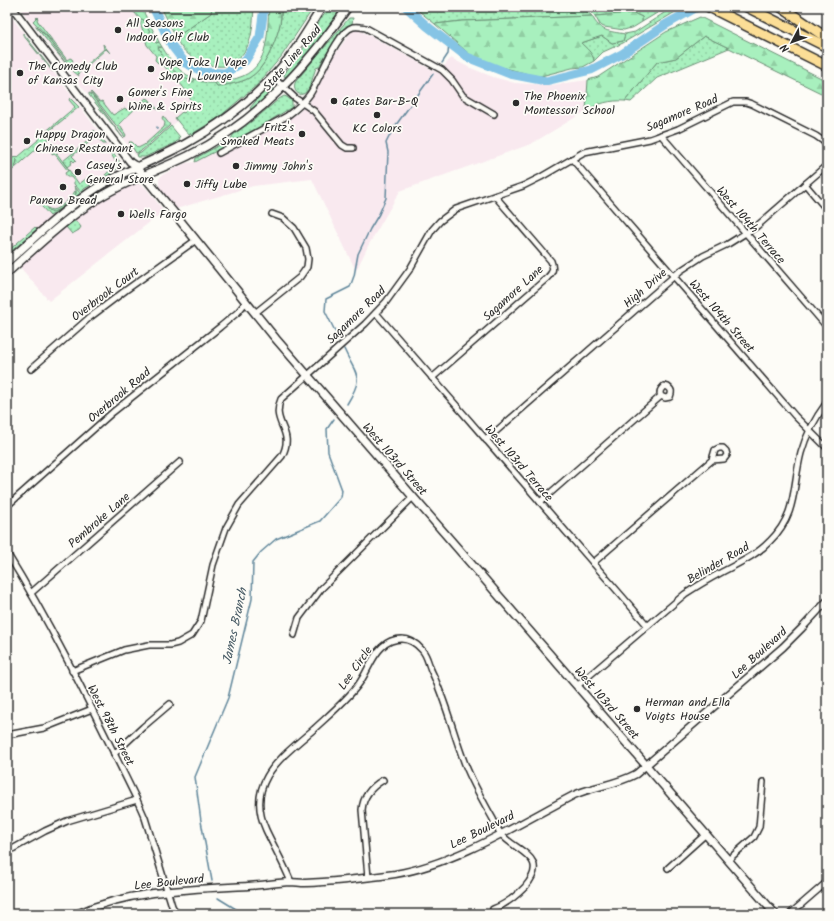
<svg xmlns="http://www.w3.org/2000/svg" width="834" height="921" font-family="Kalam,sans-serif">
	<defs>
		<pattern id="grass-dots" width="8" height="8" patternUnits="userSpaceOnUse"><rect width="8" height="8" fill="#a8f0be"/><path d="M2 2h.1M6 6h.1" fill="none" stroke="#91cea3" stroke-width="1.8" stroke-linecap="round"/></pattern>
		<pattern id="forest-firs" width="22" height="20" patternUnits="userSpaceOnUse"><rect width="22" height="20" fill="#a8f0be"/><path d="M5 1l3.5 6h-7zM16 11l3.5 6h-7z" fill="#91cea3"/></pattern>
	</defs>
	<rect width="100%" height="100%" fill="#fdfcf7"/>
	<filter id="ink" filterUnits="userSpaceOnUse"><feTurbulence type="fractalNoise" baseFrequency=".025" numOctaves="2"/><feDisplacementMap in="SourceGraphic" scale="8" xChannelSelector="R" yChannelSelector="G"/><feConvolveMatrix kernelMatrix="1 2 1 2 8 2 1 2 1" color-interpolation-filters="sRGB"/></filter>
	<g filter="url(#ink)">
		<g fill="#f9e9ef">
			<polygon points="27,7 130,7 139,18 143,35 147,46 198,104 136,156 22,11"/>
			<polygon points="7,11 119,158 122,162 122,166 120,170 74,200 7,257"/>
			<polygon points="354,30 359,30 363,32 438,73 451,58 468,67 493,77 515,83 551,85 588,80 586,111 531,144 400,191 368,246 356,271 312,179 253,186 176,209 159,187 159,179 162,175 186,163 195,162 220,150 223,154 297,114 310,101 329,63 350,33"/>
			<polygon points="137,183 142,185 146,188 164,211 49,301 20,267 76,218 110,195 132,184"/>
		</g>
		<g fill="url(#grass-dots)" stroke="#6a8e74">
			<path d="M212 7H254C253 20 253 37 246 49 242 56 233 65 225 66 209 68 190 59 181 47 178 43 176 37 174 33H182L211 13Z"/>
			<path d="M282 7H314L281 57 257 85 218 118 192 134 187 133 175 118 182 112 183 113 185 112 183 110 192 103C187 88 173 76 163 65L161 66 155 60 156 56 147 45 139 18 144 20 156 43 159 42 162 47H158L165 59 193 82 195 79 207 83H215L217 86C227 85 240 83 249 78 265 69 274 45 279 28 281 22 281 14 282 7Z"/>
			<polygon points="330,7 333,7 339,11 306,57 287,78 284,76 285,73 311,38 320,20"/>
			<polygon points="414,7 582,7 592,16 462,21 435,24"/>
			<polygon points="587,7 667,7 642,22 642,17 633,13 595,16"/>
			<polygon points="673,7 682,8 623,43 603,52 594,61 593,57 581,43 602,36 612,43 623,41 625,34 635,32"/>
			<polygon points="37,17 38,18 37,20 67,60 70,58 72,59 73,61 69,65 48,37 33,21"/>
			<path d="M349 18H353L352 24C340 30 325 55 319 67L316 68C313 75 311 87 306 92 299 99 291 89 296 81Z"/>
			<polygon points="35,26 36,26 47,37 67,65"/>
			<polygon points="23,33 52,70 53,72 23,35"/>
			<polygon points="704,36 729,48 657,78 631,102 625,101 657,62 676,58"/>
			<polygon points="103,44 110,53 106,49 78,74 79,76 73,71 75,70 78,72 104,49"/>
			<polygon points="272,88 274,91 252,111 250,108 263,92"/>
			<polygon points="91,92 100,102 102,101 113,115 125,108 127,110 140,103 146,98 149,99 158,110 151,102 146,101 137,107 119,124 126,135 125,137 95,98"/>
			<polygon points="89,93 91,94 123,138 89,95"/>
			<polygon points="284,96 287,97 292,101 292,107 271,120 270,122 234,142 231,139 233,135 255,119 279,99"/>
			<polygon points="70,98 79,107 44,135 49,138 15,168 17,160 15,158 17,156 18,157 38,140 38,138 75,107 69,100"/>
			<polygon points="163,116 170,125 140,152 136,153 129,142 132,142 138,148 144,145 164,127 165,123 162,118"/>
			<polygon points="171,126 180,137 179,141 177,141 175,143 145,157 138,157 137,154 141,153"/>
			<polygon points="94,130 106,144 103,144 97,136 72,156 76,160 74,162 72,160 71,161 72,163 67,167 63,161 95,135 93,131"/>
			<polygon points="223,143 225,144 224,147 195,162 196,158"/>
			<polygon points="112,152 120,162 120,167 106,177 105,175 117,164 111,154"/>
			<polygon points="69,170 79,184 90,176 93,180 96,178 99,180 84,189 82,193 74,184 74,181 71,177 67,177 65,173"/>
			<polygon points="74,186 81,194 50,216 35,199 36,197 38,197 50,212 58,210 76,194 76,190"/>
			<polygon points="74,221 77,222 81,227 79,230 72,234 66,227"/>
		</g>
		<g fill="url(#forest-firs)" stroke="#6a8e74">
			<polygon points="130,7 141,7 159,42 156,43 144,20 139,18"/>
			<polygon points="161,7 212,7 211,13 182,33 174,33"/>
			<path d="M269 7H281C281 14 281 22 279 28 274 45 265 69 249 78 240 83 227 85 217 86L215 83C224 81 234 80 243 76 270 64 267 31 269 7Z"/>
			<polygon points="633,13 642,17 642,22 634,27 624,30 604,27 600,25 595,16"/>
			<path d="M592 16C600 32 609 31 625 34L623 41 612 43 602 36 581 43C586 48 593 53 594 61L583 67 572 68 541 76 532 75 490 64 474 58 435 24 462 21Z"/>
			<path d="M700 17 827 81V96L729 48 704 36 676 58 657 62 625 101C611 100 598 103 586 111L588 80 598 77 666 32Z"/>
			<path d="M162 47C172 62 178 72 195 79L193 82C172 73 170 67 158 48Z"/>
			<polygon points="14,157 17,160 15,168 7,174 7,163 10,161 12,162 11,160"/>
		</g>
		<g fill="#a8f0be" stroke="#6a8e74">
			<polygon points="52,147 69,170 68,171 54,153 52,154 52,149 49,149"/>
			<path d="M75 191 76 193C72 200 61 209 53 212L48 210 47 208 52 210C60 209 71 198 75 191Z"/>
			<polygon points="35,227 37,229 7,255 7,252"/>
		</g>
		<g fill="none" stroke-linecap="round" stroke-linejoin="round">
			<g stroke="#61879b" stroke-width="1.5">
				<polyline points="442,63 448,54 449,43"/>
				<polyline points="157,127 157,129"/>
				<polyline points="340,341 325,311 326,299 350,287 354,276 358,254 370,229 379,214 386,198 388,152 386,143 393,129 433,74"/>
				<path d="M344 349C356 376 365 375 347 404"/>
				<polyline points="212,881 201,821 195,777 228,698 252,599 253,562 261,552 276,539 320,521 341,497 342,490 328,452 327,429 334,419"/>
				<polyline points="218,898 244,914"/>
			</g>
			<g stroke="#85c4e5" stroke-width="9">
				<polyline points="153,7 172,46 185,63 204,72 225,73 245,61 260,37 264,7"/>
				<polyline points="406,7 427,26 467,57 510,74 546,81 591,70 622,54 665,25 697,7"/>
			</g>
			<g stroke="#2b2b2b" stroke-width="8">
				<g id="minor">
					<polyline points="273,77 295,98 314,111 342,145 347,148 353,148"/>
					<polyline points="661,135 827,327"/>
					<path d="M219 153 287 116C295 110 304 103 310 94 319 81 337 31 353 27 358 26 361 27 366 28L442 70 452 80 463 96 494 114"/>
					<polyline points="572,159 795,416 827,448"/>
					<polyline points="805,184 827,210"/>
					<polyline points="255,313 300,277 307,267 308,259 306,248 294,228 283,218 272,214"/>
					<polyline points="376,313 647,625"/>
					<polyline points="31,369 89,318 126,290 196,240"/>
					<path d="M432 378 547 278C553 272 554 269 551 261L495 196"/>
					<polyline points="486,440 680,271 703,256 728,244 757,226 827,165"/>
					<path d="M540 502 661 396 665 398 670 397C672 392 672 390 668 387L664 386C660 390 659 392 661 396"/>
					<polyline points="7,506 113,412 220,327 238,312 246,302"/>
					<path d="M7 553C56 632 96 717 137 800L145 818 172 906 177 914"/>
					<polyline points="593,563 712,460 724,459 727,455 726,451 723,448 719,448 715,450 712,460"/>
					<polyline points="31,593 180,462"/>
					<polyline points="294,635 299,618 321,589 413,497"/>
					<path d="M72 671 124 650 149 645H170L178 643 192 635 201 621 213 565 226 528 239 505 282 456C296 430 270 424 281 399L365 324 386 302 410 269 432 230 440 221 456 209 523 186 541 177 584 152 650 139 678 129 733 102H746L752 104 816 136 823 141 827 146"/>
					<path d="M577 686 685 594C697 586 709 579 722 572 739 563 757 555 770 541 798 513 792 487 801 453 806 435 816 417 827 402"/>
					<polyline points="7,735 44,728 92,709"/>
					<polyline points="114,754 143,727 170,704"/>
					<polyline points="7,852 45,831 67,821 137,800"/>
					<polyline points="728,860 754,837 759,827 763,782"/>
					<polyline points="668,868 706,834"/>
					<path d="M368 877 362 810C363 796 371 787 383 780"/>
					<path d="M291 882C284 864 274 847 266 830 244 782 283 756 314 729 329 715 346 701 358 685 367 674 371 657 382 647 387 642 395 639 402 639 410 639 417 644 422 650 427 655 428 663 431 670 446 701 453 733 465 764 473 784 483 801 493 819 495 824 498 830 501 834 516 852 551 857 525 887 516 896 505 905 493 909"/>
					<polyline points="790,914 827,882"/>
				</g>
			</g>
			<g stroke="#2b2b2b" stroke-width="9">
				<g id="tertiary">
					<polyline points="12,7 130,162 136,166"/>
					<path d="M76 914C130 890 190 889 248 886 262 885 276 883 290 882 295 882 300 883 305 883 335 882 366 878 395 874 456 864 520 823 574 795 594 786 616 785 636 774L783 647 802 628 827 601"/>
				</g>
			</g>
			<g stroke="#2b2b2b" stroke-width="10">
				<g id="secondary">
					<polyline points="136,166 276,339 775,914"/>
					<path d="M7 262C37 236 65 208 98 187 126 170 156 160 185 144 223 123 257 97 285 63 299 46 310 26 322 7"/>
					<path d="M7 273C33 250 59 224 88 205 119 183 155 172 188 156 258 121 304 69 348 7"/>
				</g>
			</g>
			<g stroke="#2b2b2b" stroke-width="12">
				<g id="motorway">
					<polyline points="709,7 827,66"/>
					<polyline points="747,7 827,47"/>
					<polyline points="781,7 827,38"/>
				</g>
			</g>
			<use href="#minor" stroke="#fdfcf7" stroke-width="5"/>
			<use href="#tertiary" stroke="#fdfcf7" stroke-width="6"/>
			<use href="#secondary" stroke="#fdfcf7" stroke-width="7"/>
			<use href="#motorway" stroke="#fcde96" stroke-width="9"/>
		</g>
	</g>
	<g fill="#2b2b2b" stroke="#fdfcf7" stroke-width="1.5">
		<circle cx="118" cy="30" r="4"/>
		<circle cx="151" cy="69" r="4"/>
		<circle cx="20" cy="73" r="4"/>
		<circle cx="120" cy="99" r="4"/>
		<circle cx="334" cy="101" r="4"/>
		<circle cx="516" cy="103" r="4"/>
		<circle cx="377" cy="115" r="4"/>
		<circle cx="302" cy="134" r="4"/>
		<circle cx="27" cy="141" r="4"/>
		<circle cx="236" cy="166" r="4"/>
		<circle cx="78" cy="172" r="4"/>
		<circle cx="187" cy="184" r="4"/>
		<circle cx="63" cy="187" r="4"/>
		<circle cx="121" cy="214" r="4"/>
		<circle cx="637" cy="709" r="4"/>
	</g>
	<g text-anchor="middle" stroke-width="3.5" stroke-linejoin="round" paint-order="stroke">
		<g font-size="12" fill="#2b2b2b" stroke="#fdfcf7" text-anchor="start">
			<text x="126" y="27">All Seasons<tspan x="126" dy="14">Indoor Golf Club</tspan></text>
			<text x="159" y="66">Vape Tokz | Vape<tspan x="159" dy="14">Shop | Lounge</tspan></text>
			<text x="28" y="70">The Comedy Club<tspan x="28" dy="14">of Kansas City</tspan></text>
			<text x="128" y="96">Gomer's Fine<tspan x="128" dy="14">Wine &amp; Spirits</tspan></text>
			<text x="524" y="100">The Phoenix<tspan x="524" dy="14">Montessori School</tspan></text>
			<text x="342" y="105">Gates Bar-B-Q</text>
			<text x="294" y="131" text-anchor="end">Fritz's<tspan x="294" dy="14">Smoked Meats</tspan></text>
			<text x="377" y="132" text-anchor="middle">KC Colors</text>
			<text x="35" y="138">Happy Dragon<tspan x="35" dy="14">Chinese Restaurant</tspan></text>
			<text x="86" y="169">Casey's<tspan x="86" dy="14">General Store</tspan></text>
			<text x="244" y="170">Jimmy John's</text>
			<text x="195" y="188">Jiffy Lube</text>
			<text x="63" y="204" text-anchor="middle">Panera Bread</text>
			<text x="129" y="218">Wells Fargo</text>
			<text x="645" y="706">Herman and Ella<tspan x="645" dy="14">Voigts House</tspan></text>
		</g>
		<g font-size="12" fill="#2b2b2b" stroke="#fdfcf7">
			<text transform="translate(292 58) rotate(-49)" y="4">State Line Road</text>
			<text transform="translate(682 113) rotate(-23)" y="4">Sagamore Road</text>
			<text transform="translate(751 225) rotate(49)" y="4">West 104th Terrace</text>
			<text transform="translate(645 288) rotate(-41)" y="4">High Drive</text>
			<text transform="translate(513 293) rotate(-42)" y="4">Sagamore Lane</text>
			<text transform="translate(105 294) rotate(-37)" y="4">Overbrook Court</text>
			<text transform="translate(356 315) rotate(-44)" y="4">Sagamore Road</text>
			<text transform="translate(722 316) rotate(49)" y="4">West 104th Street</text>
			<text transform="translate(119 395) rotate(-40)" y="4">Overbrook Road</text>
			<text transform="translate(395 459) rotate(49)" y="4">West 103rd Street</text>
			<text transform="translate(519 463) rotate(49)" y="4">West 103rd Terrace</text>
			<text transform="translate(99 520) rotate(-41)" y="4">Pembroke Lane</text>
			<text transform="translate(718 563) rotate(-30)" y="4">Belinder Road</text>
			<text transform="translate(759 653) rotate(-42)" y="4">Lee Boulevard</text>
			<text transform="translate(355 668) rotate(-55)" y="4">Lee Circle</text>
			<text transform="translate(607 703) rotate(49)" y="4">West 103rd Street</text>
			<text transform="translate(111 725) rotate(63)" y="4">West 98th Street</text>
			<text transform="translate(482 830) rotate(-26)" y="4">Lee Boulevard</text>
			<text transform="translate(169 882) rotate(-6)" y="4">Lee Boulevard</text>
		</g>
		<g font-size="13" font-style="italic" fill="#465963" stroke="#fdfcf7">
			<text transform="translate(234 626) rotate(-78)" y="5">James Branch</text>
		</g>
	</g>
	<rect width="834" height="921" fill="none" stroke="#fdfcf7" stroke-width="24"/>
	<rect x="12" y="12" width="810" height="897" fill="none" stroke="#2b2b2b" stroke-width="1.5" filter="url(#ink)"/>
	<g transform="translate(792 42) rotate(229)" stroke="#fdfcf7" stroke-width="3" paint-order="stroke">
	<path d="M0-3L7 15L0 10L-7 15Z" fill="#2b2b2b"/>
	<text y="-6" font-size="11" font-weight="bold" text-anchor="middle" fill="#2b2b2b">N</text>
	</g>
</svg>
